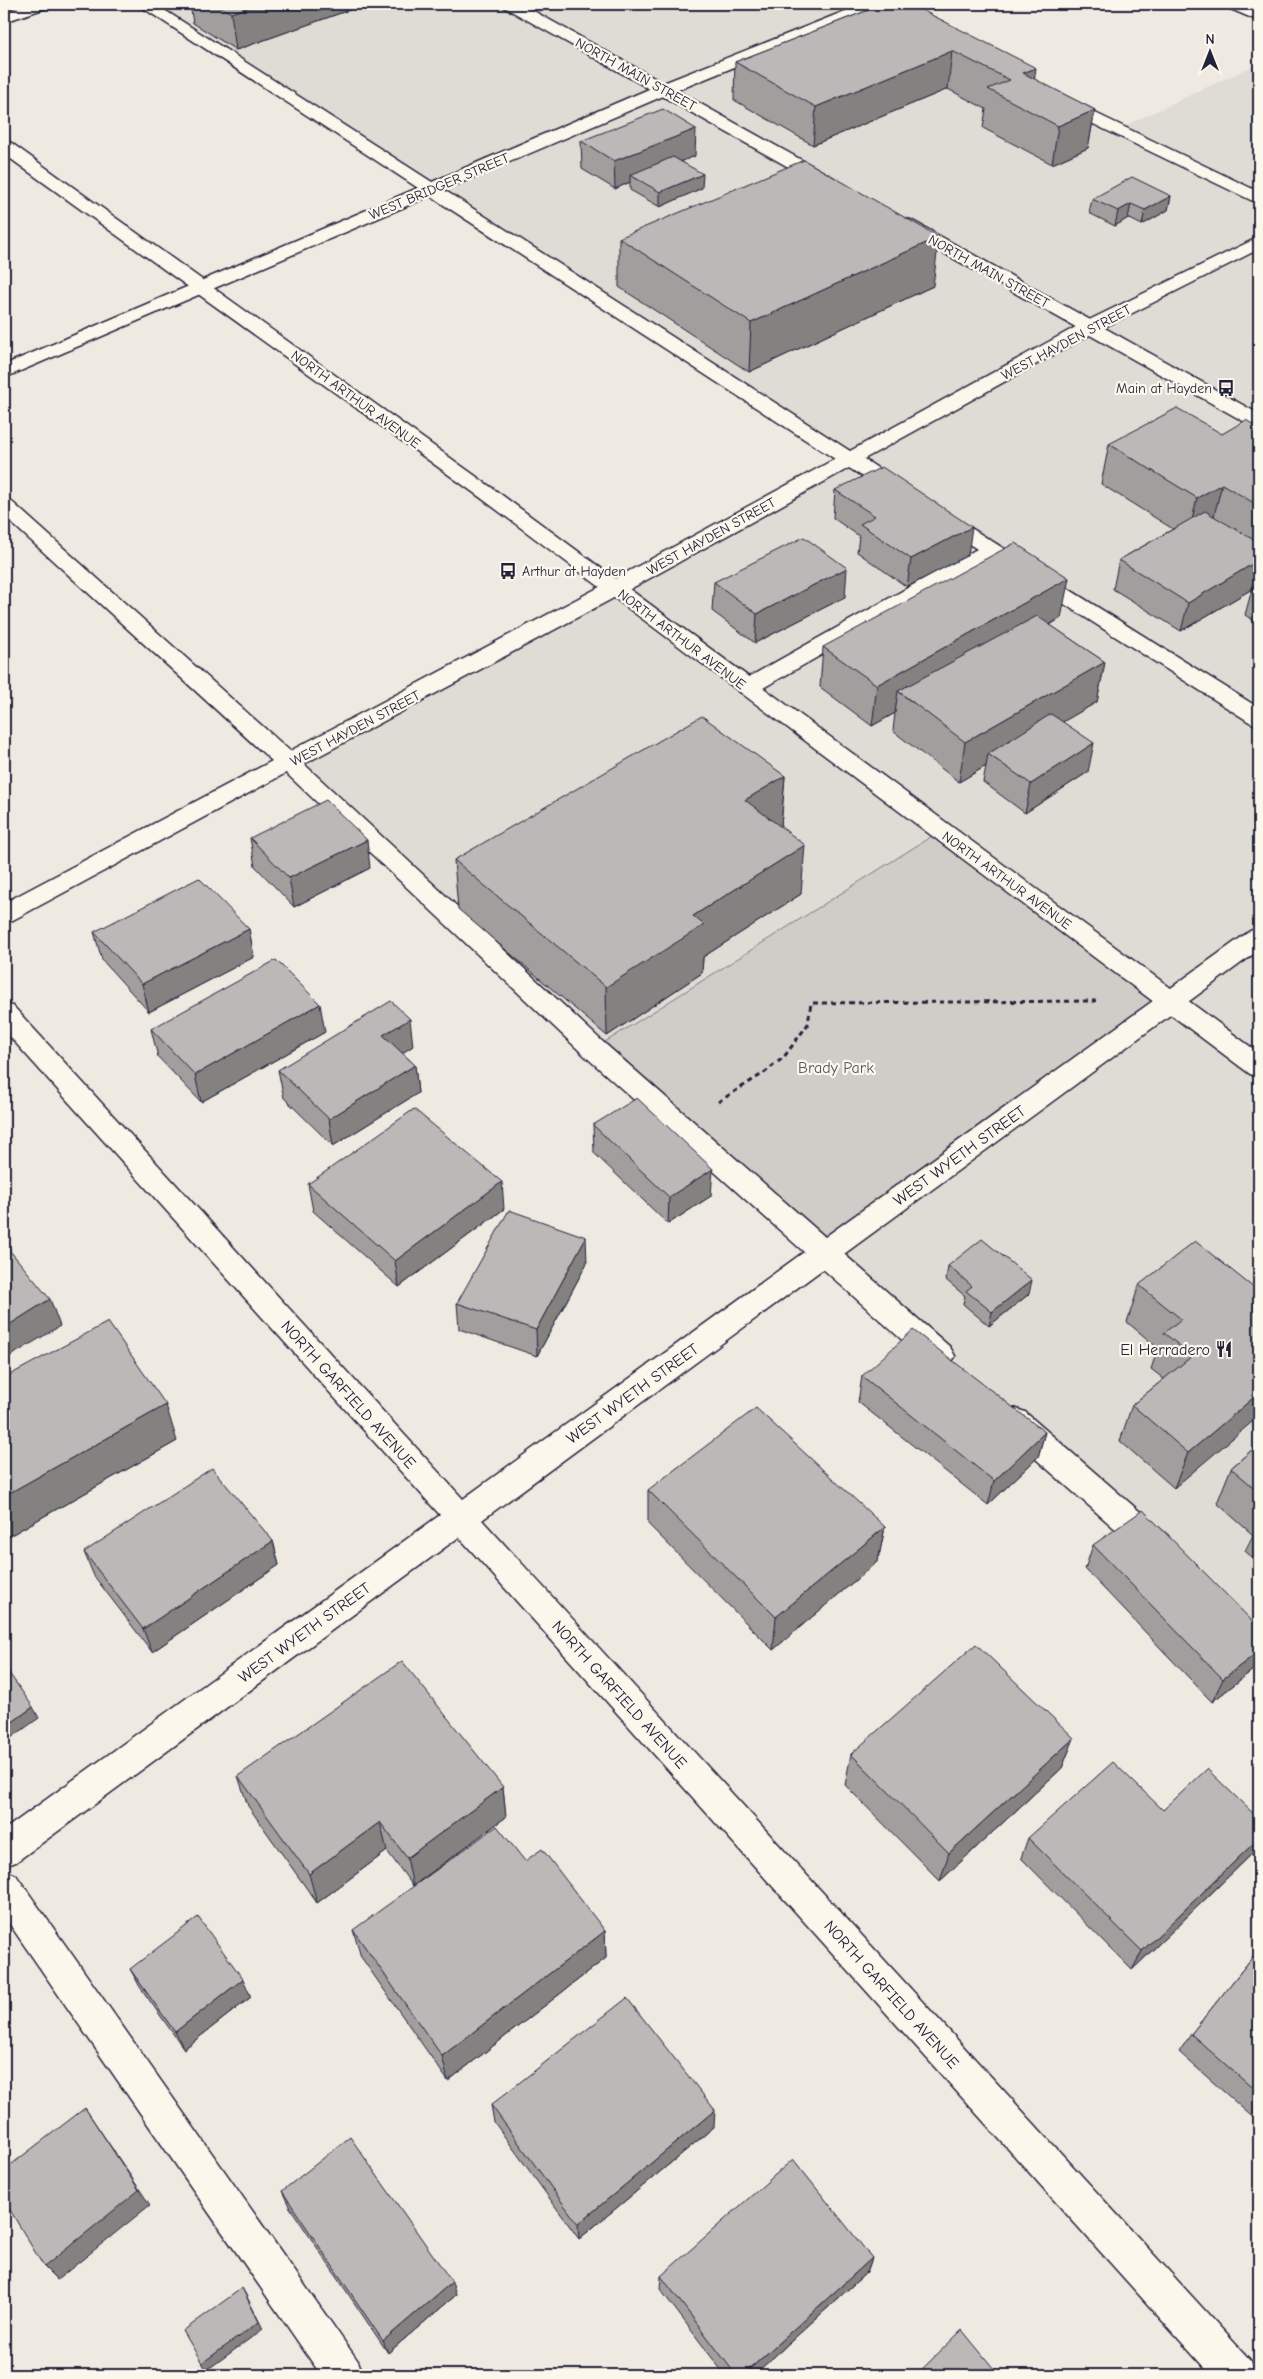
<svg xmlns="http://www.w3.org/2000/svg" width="1263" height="2379" font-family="'Comic Neue',sans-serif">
	<rect width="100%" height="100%" fill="#eeeae2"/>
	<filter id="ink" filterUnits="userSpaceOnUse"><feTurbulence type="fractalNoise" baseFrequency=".02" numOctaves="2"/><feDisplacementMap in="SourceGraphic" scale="10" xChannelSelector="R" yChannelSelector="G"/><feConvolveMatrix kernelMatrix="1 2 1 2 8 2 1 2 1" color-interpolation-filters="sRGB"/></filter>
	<g filter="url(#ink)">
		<polygon fill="#dfdbd5" points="145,4 861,4 1118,129 1259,63 1259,1636 824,1254 289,763 848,460"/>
		<polygon fill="#d0cdc9" stroke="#797882" points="940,831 1172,1001 824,1254 594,1049"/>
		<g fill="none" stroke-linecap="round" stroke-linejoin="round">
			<g stroke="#22223b" stroke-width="3">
				<g id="minor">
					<polygon points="28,4 51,4 49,7 4,22 4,12"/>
					<polygon points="137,4 155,4 432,182 656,86 863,4 884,4 882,7 668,94 444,190 850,451 1083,323 1259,237 1259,249 1097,331 864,459 909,489 912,493 909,497 902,499 895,497 849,468 623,593 304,764 603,1042 825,1237 1250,931 1259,928 1259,950 844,1254 950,1347 955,1356 950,1365 940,1368 930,1365 823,1269 482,1520 1251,2361 1256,2375 1211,2375 459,1537 16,1862 4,1866 4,1830 440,1515 4,1030 4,1004 13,1006 463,1499 804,1252 585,1056 286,773 13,920 4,923 4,903 272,761 4,516 4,499 11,501 290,751 607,583 835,459 430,196 4,378 4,365 418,188"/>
					<polygon points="1224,4 1245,4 1259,10 1259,21 1226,7"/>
					<polygon points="1060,96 1259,192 1259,204 1054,105 1052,101 1054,97"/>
					<polygon points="940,511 947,513 1259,708 1259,725 1251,723 992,558 756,692 748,694 740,692 737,687 740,682 977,549 933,521 930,517 933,513"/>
					<polygon points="1014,1408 1025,1412 1168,1536 1173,1546 1168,1556 1157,1560 1146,1556 1003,1430 999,1421 1003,1412"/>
					<polygon points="4,1870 16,1875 358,2361 363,2375 321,2375 4,1916"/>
				</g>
			</g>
			<g stroke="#22223b" stroke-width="3">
				<g id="major">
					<polygon points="502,4 521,4 834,178 837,182 834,186 822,186 504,7"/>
					<polygon points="4,141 10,142 495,490 1259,1053 1259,1077 1250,1074 481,498 4,154"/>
					<polygon points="905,219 911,220 1259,414 1259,428 1252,426 899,228 896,224 899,220"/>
				</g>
			</g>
			<polyline stroke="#22223b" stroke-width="3" stroke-dasharray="5 4" stroke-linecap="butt" points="718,1102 764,1073 784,1057 808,1024 811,1003 1096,1001"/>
			<use href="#minor" fill="#fbf7ec" fill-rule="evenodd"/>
			<use href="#major" fill="#fbf7ec" fill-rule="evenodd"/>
		</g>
		<g fill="#a29e9e" stroke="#22223b">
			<polygon points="190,4 366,4 236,50 193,23"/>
			<polygon points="884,4 1095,110 1088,148 1052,164 983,128 986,109 948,89 813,145 734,100 735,62"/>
			<polygon points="581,141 695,156 682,161 702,188 660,207 630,190 630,182 615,189 582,169"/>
			<polygon points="1171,196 1168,210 1142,225 1128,218 1115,226 1089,213 1092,199"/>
			<polygon points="619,238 933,286 749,372 619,287"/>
			<polygon points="1259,428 1259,624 1245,615 1252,589 1181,631 1113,589 1119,560 1173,529 1101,484 1109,444 1222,434"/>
			<polygon points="835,490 968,555 907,587 857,552 859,536 833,518"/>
			<polygon points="714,582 845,597 755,643 712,611"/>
			<polygon points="1061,618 1050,625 1105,662 1097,702 1062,722 1088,772 1025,813 983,782 986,766 959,782 893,731 895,713 872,726 820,687 823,647"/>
			<polygon points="785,776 781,826 780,826 801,894 703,957 702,973 607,1036 458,909 454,860"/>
			<polygon points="250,838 370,868 294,907 255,866"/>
			<polygon points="249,929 254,957 149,1012 102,960 94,932"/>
			<polygon points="151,1029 325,1032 201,1102 158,1057"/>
			<polygon points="413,1046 402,1053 415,1065 418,1093 333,1146 284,1098 278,1070"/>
			<polygon points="593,1125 711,1196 668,1224 594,1153"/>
			<polygon points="308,1184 504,1209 399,1287 313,1211"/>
			<polygon points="587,1263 537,1356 459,1329 457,1303"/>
			<polygon points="948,1266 1029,1294 989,1326 963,1304 965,1296 946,1280"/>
			<polygon points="1139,1285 1259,1292 1174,1488 1120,1441 1132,1405 1164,1379 1151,1369 1158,1348 1127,1322"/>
			<polygon points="862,1376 1045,1432 1038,1457 988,1505 858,1402"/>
			<polygon points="4,1378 177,1441 4,1539"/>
			<polygon points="1259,1444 1259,1563 1245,1551 1253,1535 1217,1503 1231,1468"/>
			<polygon points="648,1490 885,1527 878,1561 773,1650 648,1524"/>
			<polygon points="273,1541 279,1565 152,1652 94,1576 84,1552"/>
			<polygon points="1093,1545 1259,1628 1259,1665 1212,1702 1085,1569"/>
			<polygon points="1074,1738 1062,1768 940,1881 845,1785 851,1754"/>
			<polygon points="238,1776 503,1787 506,1817 413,1886 387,1851 317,1903 248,1806"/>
			<polygon points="1163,1810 1257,1849 1132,1970 1021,1858 1028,1838"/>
			<polygon points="525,1861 605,1931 606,1958 448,2081 361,1957 353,1930"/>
			<polygon points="1259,1949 1259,2123 1179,2052 1191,2034"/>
			<polygon points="130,1969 251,1997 184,2049 140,1987"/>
			<polygon points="491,2105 714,2127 579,2239 494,2122"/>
			<polygon points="282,2191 456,2295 388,2353 289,2206"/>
			<polygon points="872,2258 867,2272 754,2375 725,2375 660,2289 661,2276"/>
		</g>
		<g fill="#848181" stroke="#22223b">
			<polygon points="257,4 366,4 236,50 231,13"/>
			<polygon points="952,51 948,89 813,145 816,107"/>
			<polygon points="1036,68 1031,106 1023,73"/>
			<polygon points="1095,110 1088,148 1052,164 1058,126"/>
			<polygon points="696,129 695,156 637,179 630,175 630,182 615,189 614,161"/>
			<polygon points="703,174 702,188 660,207 660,192"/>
			<polygon points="1171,196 1168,210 1142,225 1145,210"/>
			<polygon points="1131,204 1128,218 1115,226 1118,211"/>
			<polygon points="939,237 933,286 749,372 751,323"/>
			<polygon points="1222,484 1212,524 1188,538 1197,498"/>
			<polygon points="972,527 968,555 907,587 911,559"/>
			<polygon points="1259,560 1259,577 1255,574 1252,589 1181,631 1188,603"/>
			<polygon points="847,568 845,597 755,643 757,614"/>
			<polygon points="1069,578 1061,618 913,703 898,691 895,713 872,726 877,685"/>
			<polygon points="1105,662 1097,702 997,760 988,754 986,766 959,782 965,742"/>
			<polygon points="1094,743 1088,772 1025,813 1031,784"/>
			<polygon points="785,776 781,826 742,850 745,800"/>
			<polygon points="367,840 370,868 294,907 289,878"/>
			<polygon points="805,845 801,894 703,957 702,973 607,1036 606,987 693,916"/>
			<polygon points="249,929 254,957 149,1012 142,984"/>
			<polygon points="320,1004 325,1032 201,1102 195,1075"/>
			<polygon points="410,1019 413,1046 387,1063 383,1035"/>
			<polygon points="415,1065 418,1093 333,1146 329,1119"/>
			<polygon points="713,1169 711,1196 668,1224 669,1197"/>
			<polygon points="502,1182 504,1209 399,1287 395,1261"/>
			<polygon points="586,1237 587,1263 537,1356 536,1330"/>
			<polygon points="1032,1280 1029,1294 989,1326 992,1312"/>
			<polygon points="50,1299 60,1326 4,1360 4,1328"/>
			<polygon points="1259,1393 1259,1416 1174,1488 1188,1453"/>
			<polygon points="166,1405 177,1441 4,1539 4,1496"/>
			<polygon points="1045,1432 1038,1457 988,1505 994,1481"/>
			<polygon points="885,1527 878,1561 773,1650 776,1617"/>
			<polygon points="273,1541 279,1565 152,1652 143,1629"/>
			<polygon points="1259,1651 1259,1665 1212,1702 1223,1679"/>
			<polygon points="33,1707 39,1718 4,1743 4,1728"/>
			<polygon points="1074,1738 1062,1768 940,1881 949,1853"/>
			<polygon points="503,1787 506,1817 413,1886 407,1858"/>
			<polygon points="380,1822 387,1851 317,1903 309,1874"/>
			<polygon points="1259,1838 1259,1844 1257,1849 1132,1970 1142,1951"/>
			<polygon points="605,1931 606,1958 448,2081 442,2056"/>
			<polygon points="243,1979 251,1997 184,2049 175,2032"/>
			<polygon points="85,2108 150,2205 57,2280 44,2267"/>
			<polygon points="715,2110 714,2127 579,2239 578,2224"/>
			<polygon points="872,2258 867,2272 754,2375 743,2375"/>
			<polygon points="452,2282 456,2295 388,2353 383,2341"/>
			<polygon points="242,2288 246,2295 263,2329 207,2370 202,2363"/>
		</g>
		<g fill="#bcb8b8" stroke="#22223b">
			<polygon points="216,4 257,4 231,13"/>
			<polygon points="884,4 910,4 1036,68 1023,73 1095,110 1058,126 988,89 1010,80 952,51 816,107 735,62"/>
			<polygon points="663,109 696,129 614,161 581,141"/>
			<polygon points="673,157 703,174 660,192 630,175"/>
			<polygon points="804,160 939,237 751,323 619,238"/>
			<polygon points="1132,177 1171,196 1145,210 1131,204 1118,211 1092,199"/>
			<polygon points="1177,408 1222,434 1246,420 1259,428 1259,506 1222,484 1197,498 1109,444"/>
			<polygon points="882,467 972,527 911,559 860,524 875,516 835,490"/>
			<polygon points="1205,511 1259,543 1259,560 1188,603 1119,560"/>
			<polygon points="804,537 847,568 757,614 714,582"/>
			<polygon points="1015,543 1069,578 877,685 823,647"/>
			<polygon points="1259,572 1259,577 1255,574"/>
			<polygon points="1037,616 1105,662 965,742 898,691"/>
			<polygon points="1051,714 1094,743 1031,784 988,754"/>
			<polygon points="702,716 785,776 745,800 805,845 693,916 704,925 606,987 454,860"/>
			<polygon points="326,800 367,840 289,878 250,838"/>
			<polygon points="199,878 249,929 142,984 94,932"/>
			<polygon points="276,960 320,1004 195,1075 151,1029"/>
			<polygon points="391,1001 410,1019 383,1035 415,1065 329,1119 278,1070"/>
			<polygon points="637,1098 713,1169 669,1197 593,1125"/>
			<polygon points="414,1109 502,1182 395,1261 308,1184"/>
			<polygon points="509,1210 586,1237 536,1330 457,1303"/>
			<polygon points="982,1239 1032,1280 992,1312 966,1291 972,1286 948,1266"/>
			<polygon points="1195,1241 1259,1292 1259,1393 1188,1453 1132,1405 1192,1356 1164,1333 1181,1319 1139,1285"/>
			<polygon points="6,1246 50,1299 4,1328 4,1247"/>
			<polygon points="108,1322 166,1405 4,1496 4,1448 9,1445 4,1437 4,1378"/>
			<polygon points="913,1330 1045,1432 994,1481 862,1376"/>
			<polygon points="756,1408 885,1527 776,1617 648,1490"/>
			<polygon points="1259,1444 1259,1492 1231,1468"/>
			<polygon points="212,1468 273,1541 143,1629 84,1552"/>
			<polygon points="1143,1510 1259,1628 1259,1651 1223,1679 1093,1545"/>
			<polygon points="976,1644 1074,1738 949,1853 851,1754"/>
			<polygon points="402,1661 503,1787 407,1858 380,1822 309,1874 238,1776"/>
			<polygon points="4,1666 33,1707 4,1728"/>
			<polygon points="1113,1762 1163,1810 1207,1769 1259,1819 1259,1838 1142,1951 1028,1838"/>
			<polygon points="497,1826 525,1861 542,1849 605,1931 442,2056 353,1930"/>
			<polygon points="198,1917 243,1979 175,2032 130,1969"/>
			<polygon points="1259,1949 1259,2094 1191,2034"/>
			<polygon points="627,1998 715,2110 578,2224 491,2105"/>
			<polygon points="85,2108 139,2190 44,2267 4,2200 4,2170"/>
			<polygon points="350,2137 452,2282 383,2341 282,2191"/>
			<polygon points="793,2159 872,2258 743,2375 736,2375 661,2276"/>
			<polygon points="242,2288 259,2322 202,2363 183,2331"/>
			<polygon points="962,2330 999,2375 916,2375"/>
		</g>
	</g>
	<defs>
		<g id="bus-bare" transform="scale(1.35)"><path d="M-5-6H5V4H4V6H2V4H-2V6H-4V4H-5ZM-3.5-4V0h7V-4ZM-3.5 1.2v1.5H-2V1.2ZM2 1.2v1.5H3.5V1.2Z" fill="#22223b" stroke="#fbf7ec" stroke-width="2.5" paint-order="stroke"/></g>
		<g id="restaurant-bare" transform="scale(1.35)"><path d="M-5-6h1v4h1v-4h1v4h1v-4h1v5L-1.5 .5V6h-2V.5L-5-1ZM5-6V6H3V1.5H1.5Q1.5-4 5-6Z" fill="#22223b" stroke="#fbf7ec" stroke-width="2.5" paint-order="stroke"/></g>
	</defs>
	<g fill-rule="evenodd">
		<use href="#bus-bare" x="1226" y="388"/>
		<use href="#bus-bare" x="508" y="571"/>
		<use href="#restaurant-bare" x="1224" y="1349"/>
	</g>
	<g text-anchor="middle" stroke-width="4.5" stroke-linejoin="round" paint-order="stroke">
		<g font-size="14" fill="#22223b" stroke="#fbf7ec">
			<text transform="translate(636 74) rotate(29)" y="5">NORTH MAIN STREET</text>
			<text transform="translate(439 186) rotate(-23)" y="5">WEST BRIDGER STREET</text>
			<text transform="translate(989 271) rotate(29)" y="5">NORTH MAIN STREET</text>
			<text transform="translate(1066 342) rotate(-28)" y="5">WEST HAYDEN STREET</text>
			<text transform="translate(356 399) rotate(36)" y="5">NORTH ARTHUR AVENUE</text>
			<text transform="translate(711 536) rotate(-29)" y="5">WEST HAYDEN STREET</text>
			<text transform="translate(682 639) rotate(37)" y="5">NORTH ARTHUR AVENUE</text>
			<text transform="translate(355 728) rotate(-28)" y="5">WEST HAYDEN STREET</text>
			<text transform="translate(1007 880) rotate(36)" y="5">NORTH ARTHUR AVENUE</text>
		</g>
		<g font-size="14" fill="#22223b" stroke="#fbf7ec" text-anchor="end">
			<text x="1212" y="393">Main at Hayden</text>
			<text x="522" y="576" text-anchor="start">Arthur at Hayden</text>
		</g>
		<g font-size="16" fill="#565566" stroke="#fbf7ec">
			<text x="836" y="1073">Brady Park</text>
		</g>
		<g font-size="16" fill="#22223b" stroke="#fbf7ec">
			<text transform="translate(959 1155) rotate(-36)" y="6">WEST WYETH STREET</text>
			<text transform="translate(632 1393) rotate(-36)" y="6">WEST WYETH STREET</text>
			<text transform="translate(349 1394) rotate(48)" y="6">NORTH GARFIELD AVENUE</text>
			<text transform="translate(304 1632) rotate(-36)" y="6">WEST WYETH STREET</text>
			<text transform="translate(620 1694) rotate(48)" y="6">NORTH GARFIELD AVENUE</text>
			<text transform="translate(892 1994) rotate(48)" y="6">NORTH GARFIELD AVENUE</text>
		</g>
		<g font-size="16" fill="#22223b" stroke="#fbf7ec" text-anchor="end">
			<text x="1210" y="1355">El Herradero</text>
		</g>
	</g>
	<rect width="1263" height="2379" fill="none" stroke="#fbf7ec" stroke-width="20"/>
	<rect x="10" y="10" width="1243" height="2359" fill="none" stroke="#22223b" stroke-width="2" filter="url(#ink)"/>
	<g transform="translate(1210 52)" stroke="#fbf7ec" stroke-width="4" paint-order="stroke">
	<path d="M0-4L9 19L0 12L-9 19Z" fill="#22223b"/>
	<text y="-8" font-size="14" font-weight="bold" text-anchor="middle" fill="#22223b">N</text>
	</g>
</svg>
